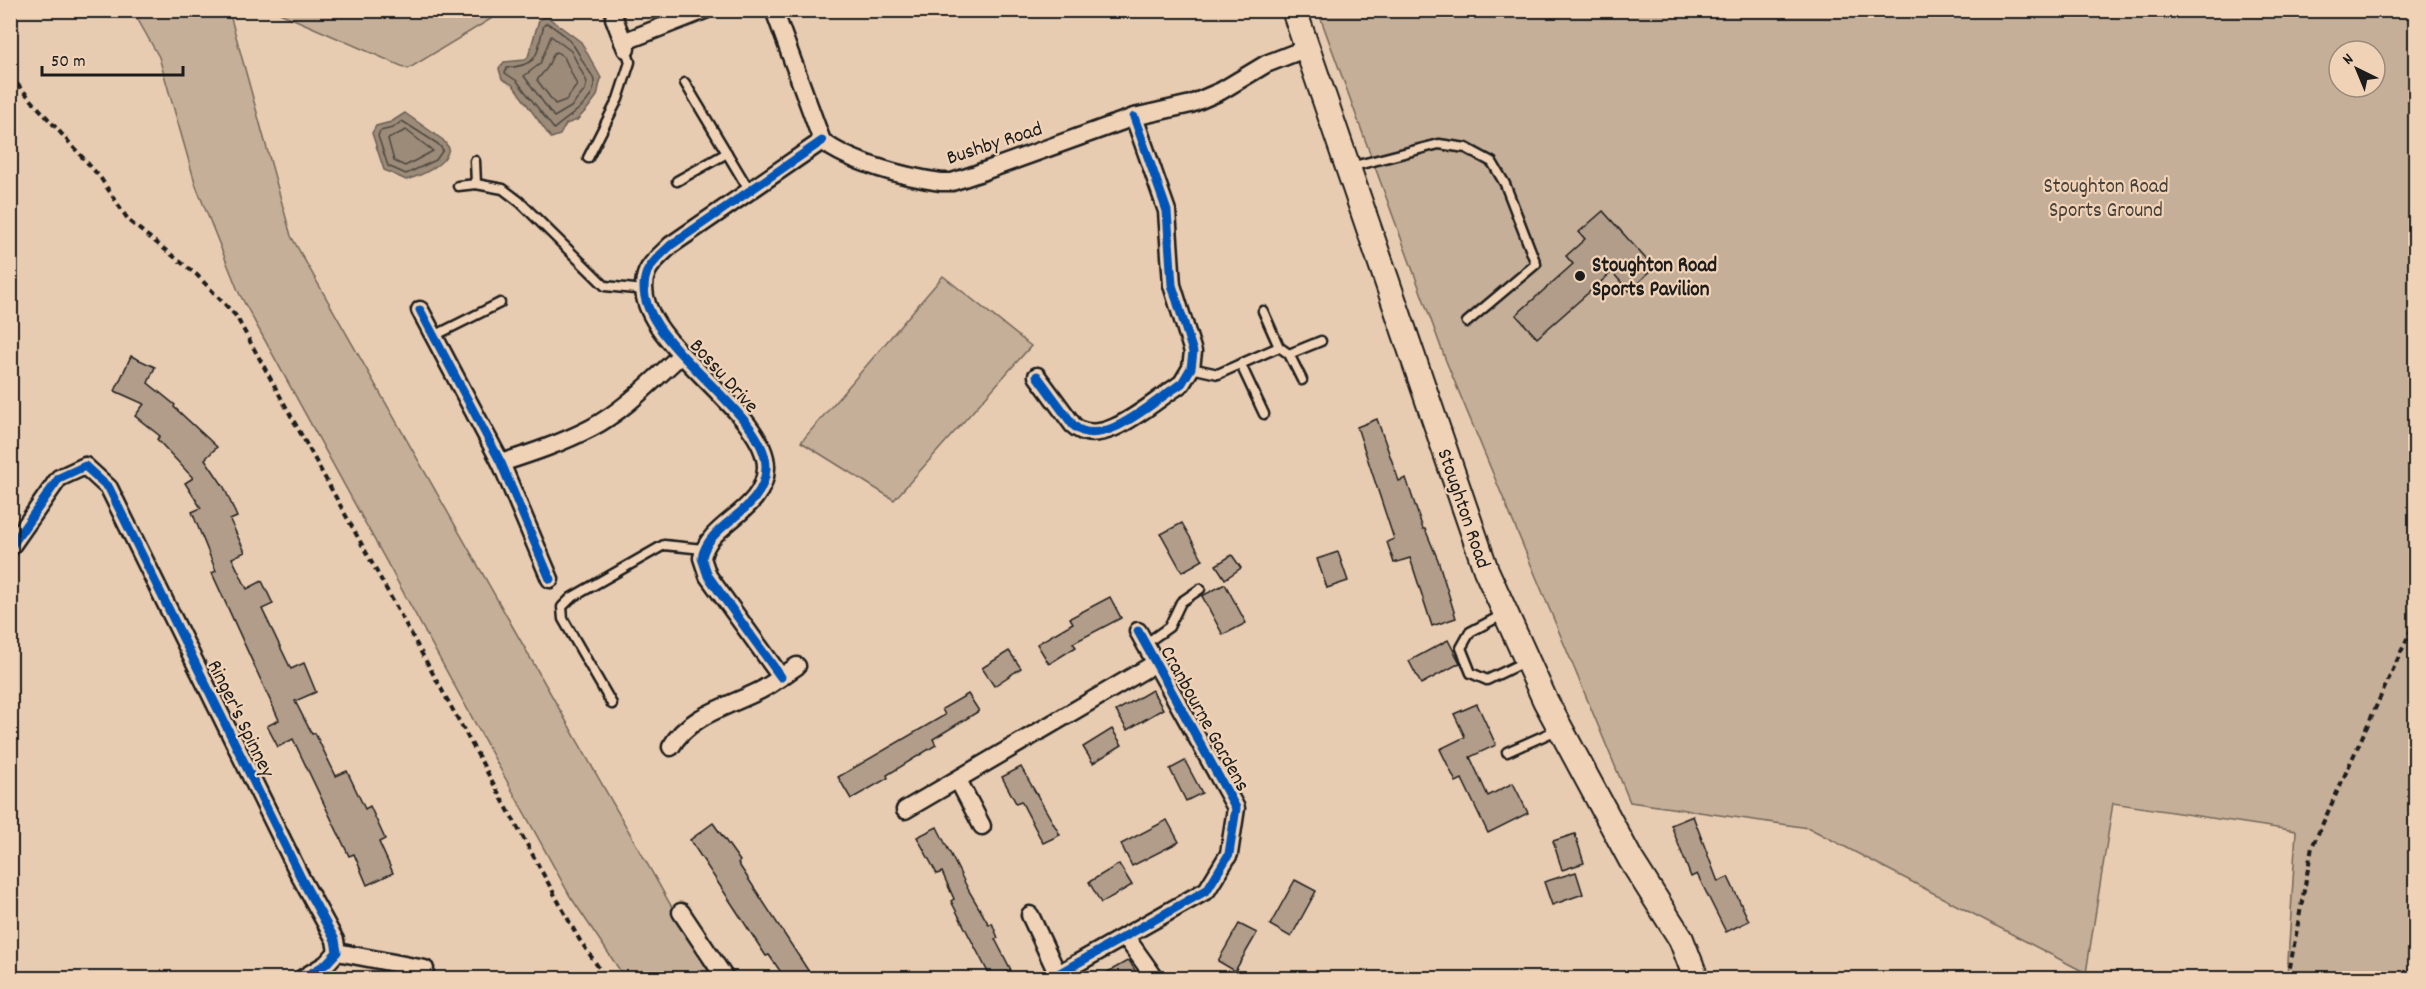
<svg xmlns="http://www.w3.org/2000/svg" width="2426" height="989" font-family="Dekko,sans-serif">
	<rect width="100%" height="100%" fill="#e8ccb1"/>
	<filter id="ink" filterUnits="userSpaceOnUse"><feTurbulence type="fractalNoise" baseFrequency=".0167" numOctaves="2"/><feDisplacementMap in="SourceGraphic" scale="12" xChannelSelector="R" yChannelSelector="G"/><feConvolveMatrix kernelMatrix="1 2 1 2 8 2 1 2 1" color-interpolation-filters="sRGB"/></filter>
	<g filter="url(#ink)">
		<g fill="#c6af98" stroke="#71665a" stroke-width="1.5" fill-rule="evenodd">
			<polygon points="133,11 229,11 291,236 712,978 625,978 570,896 239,293 196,186 159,57"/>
			<polygon points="275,11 504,11 408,69"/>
			<path d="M1318 11H2415V978H2287L2296 831 2113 803 2086 973 1809 828 1630 802 1446 361ZM2339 51H2375V87H2339Z"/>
			<polygon points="943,276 1031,346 894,500 801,442"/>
		</g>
		<g fill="#9c8b79" stroke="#695f54" stroke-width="1.5">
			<polygon points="546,16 581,42 601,78 597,96 588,108 577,120 566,124 560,135 551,138 513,85 502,79 499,69 504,62 525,60 528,57 539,20"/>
			<path d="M405 113 443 140 449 148C447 165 420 176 406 180L384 170 372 133 376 126 391 122Z"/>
		</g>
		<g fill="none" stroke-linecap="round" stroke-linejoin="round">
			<g stroke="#4f4841" stroke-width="1.5">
				<path d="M547 23C565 34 573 42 582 60 585 67 593 74 594 81 598 101 565 118 554 129L517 81 505 73 507 68C542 64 535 55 544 25Z"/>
				<polygon points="551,36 571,51 587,82 585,90 571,107 554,117 524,76 540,64"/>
				<polygon points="557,52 564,57 577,85 566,100 555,104 537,80 547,68 554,53"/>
				<polygon points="402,121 438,144 443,150 436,160 406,174 388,166 378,136 380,131 393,128"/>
				<polygon points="406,130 433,151 405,166 394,161 388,139"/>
			</g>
		</g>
		<g fill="#b29d8a" stroke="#1c1c1c" stroke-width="1.5">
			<polygon points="1603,211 1654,268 1629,291 1612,272 1537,338 1516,315 1573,264 1566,256 1585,239 1579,232"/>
			<polygon points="131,356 155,367 148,383 175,405 174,407 217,447 205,459 224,487 237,517 230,520 245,552 232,558 247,589 262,581 273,604 262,609 291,669 304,663 316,692 295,701 312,734 315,733 336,776 347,771 365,809 370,806 385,839 379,842 393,873 367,885 354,854 349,856 293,739 278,747 267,726 279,720 212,573 216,571 192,512 201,508 185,483 193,478 157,439 160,436 135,416 144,404 115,391"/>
			<polygon points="1377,419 1399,481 1406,478 1423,529 1425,529 1438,560 1456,618 1432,626 1410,558 1394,563 1387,542 1394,539 1357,427"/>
			<polygon points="1182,523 1203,560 1182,572 1161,534"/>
			<polygon points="1338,552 1348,581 1327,588 1317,559"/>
			<polygon points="1232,555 1241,568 1225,579 1216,565"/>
			<polygon points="1225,584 1246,623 1223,635 1202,596"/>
			<polygon points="1110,597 1121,618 1073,643 1076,647 1049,664 1037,644 1073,623 1070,618"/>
			<polygon points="1448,640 1460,663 1421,684 1409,661"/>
			<polygon points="1009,651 1021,668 994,686 982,668"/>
			<polygon points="1152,690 1163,709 1127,730 1116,711"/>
			<polygon points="968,694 979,711 933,739 936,745 887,775 888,778 851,799 838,777 945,715 942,709"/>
			<polygon points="1477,704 1496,745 1470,757 1488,796 1513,783 1528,813 1488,833 1462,779 1456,782 1440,749 1465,737 1454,714"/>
			<polygon points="1112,729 1122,745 1093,763 1083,747"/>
			<polygon points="1185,761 1202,793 1186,801 1170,769"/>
			<polygon points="1021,767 1060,835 1043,843 1021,801 1016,803 1002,777"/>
			<polygon points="1693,816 1718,882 1728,877 1749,921 1726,932 1697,874 1691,877 1671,825"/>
			<polygon points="1167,820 1179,842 1132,866 1121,844"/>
			<polygon points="713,823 740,861 738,863 813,978 785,978 769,955 766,956 690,840"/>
			<polygon points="937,827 969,891 989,925 992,923 998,938 995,939 1011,970 994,978 991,978 951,901 954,899 942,872 937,874 917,837"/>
			<polygon points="1575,834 1584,863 1562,870 1553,841"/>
			<polygon points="1119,864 1132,885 1101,903 1089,882"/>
			<polygon points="1576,872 1583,894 1552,905 1544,882"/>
			<polygon points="1295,880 1316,891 1291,937 1270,925"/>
			<polygon points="1239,924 1257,933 1235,971 1218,961"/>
			<polygon points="1129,960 1139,978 1097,978"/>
		</g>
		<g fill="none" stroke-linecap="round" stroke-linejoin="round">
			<g stroke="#1c1c1c" stroke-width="13">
				<g id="service">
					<polyline points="685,83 749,190"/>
					<polyline points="588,158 618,99 630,62 626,49"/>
					<polyline points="475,161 476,184"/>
					<polyline points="1350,167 1439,144 1466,148 1492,162 1505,184 1536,264 1467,322"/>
					<polyline points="677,181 727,153"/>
					<polyline points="458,186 476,184 503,189 520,202 605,286 645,290"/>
					<polyline points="434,336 500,303"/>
					<polyline points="1279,347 1289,354 1321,341"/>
					<polyline points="1289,354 1302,380"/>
					<polyline points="1241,365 1264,414"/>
					<polyline points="1191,368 1218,374 1279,347 1263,311"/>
					<polyline points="1504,614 1470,632 1461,648 1471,673 1487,680 1526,661"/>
					<polyline points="1145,644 1169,627 1181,602 1200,589"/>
					<polyline points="612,704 563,619 562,607 571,598 664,545 703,549"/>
					<polyline points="1507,752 1559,729"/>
				</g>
			</g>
			<g stroke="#1c1c1c" stroke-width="21">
				<g id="minor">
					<path d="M774 10 822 141C851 163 905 177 941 182H952L976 174 1134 117 1191 104 1221 91 1266 64 1307 48"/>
					<polyline points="614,18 626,49"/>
					<polyline points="623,42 705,10"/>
					<polyline points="420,310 501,463 550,579"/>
					<path d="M1037 376 1073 425C1100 451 1150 404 1175 388L1182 383 1191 368 1193 352 1172 285 1167 211 1134 117"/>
					<path d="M501 463C532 453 562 443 591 428 625 410 653 380 681 355"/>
					<polyline points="10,548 59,478 85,466 109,488 301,878 335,940 337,952 326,964 303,978"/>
					<path d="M781 677 708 576 702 558C708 522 765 512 766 468 768 408 621 335 647 272 652 261 663 253 671 245L822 141"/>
					<path d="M671 747C689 715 730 706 761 690 774 683 785 674 797 666"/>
					<polyline points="958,780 982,826"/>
					<polyline points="905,810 1154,664"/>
					<polyline points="681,912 725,978"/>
					<polyline points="1030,915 1058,975"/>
					<polyline points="1125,936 1155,978"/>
					<polyline points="337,952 425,969"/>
					<polyline points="1051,978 1207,890 1229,854 1236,808 1138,631"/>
				</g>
			</g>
			<g stroke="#1c1c1c" stroke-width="28">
				<polyline id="secondary" points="1294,10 1486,570 1545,700 1631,860 1681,939 1696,978"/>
			</g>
			<g stroke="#1c1c1c" stroke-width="4" stroke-dasharray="6 4.5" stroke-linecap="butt">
				<polyline points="10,76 100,177 129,221 197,275 236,316 579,939 606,978"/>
				<polyline points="2288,978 2312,847 2416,619"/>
			</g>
			<use href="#service" stroke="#f0d3b7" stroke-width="8"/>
			<use href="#minor" stroke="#f0d3b7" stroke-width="16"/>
			<use href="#secondary" stroke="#f0d3b7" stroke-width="24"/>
			<g stroke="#f0d3b7" stroke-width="13">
				<g id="cycleway">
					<polyline points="420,310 501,463 550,579"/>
					<path d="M1037 376 1073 425C1100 451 1150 404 1175 388L1182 383 1191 368 1193 352 1172 285 1167 211 1134 117"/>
					<polyline points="10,548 59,478 85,466 109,488 301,878 335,940 337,952 326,964 303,978"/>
					<path d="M781 677 708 576 702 558C708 522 765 512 766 468 768 408 621 335 647 272 652 261 663 253 671 245L822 141"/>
					<polyline points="1051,978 1207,890 1229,854 1236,808 1138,631"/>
				</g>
			</g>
			<use href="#cycleway" stroke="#0057b8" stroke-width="9"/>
		</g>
	</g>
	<circle fill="#1c1c1c" stroke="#f0d3b7" stroke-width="2" cx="1580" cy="276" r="6"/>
	<g text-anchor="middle" stroke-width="4.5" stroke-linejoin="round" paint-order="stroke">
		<g font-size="21" fill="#1c1c1c" stroke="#f0d3b7">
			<text transform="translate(994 142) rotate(-18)" y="7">Bushby Road</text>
			<text transform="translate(725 375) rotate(48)" y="7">Bossu Drive</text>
			<text transform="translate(1465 508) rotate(71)" y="7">Stoughton Road</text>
			<text transform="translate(242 718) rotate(64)" y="7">Ringer's Spinney</text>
			<text transform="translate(1206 718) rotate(61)" y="7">Cranbourne Gardens</text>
		</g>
		<g font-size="21" fill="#46413b" stroke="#f0d3b7">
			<text x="2106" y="192">Stoughton Road<tspan x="2106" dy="24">Sports Ground</tspan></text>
		</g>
		<g font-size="21" font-weight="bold" fill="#1c1c1c" stroke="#f0d3b7" text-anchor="start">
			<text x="1592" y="271">Stoughton Road<tspan x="1592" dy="24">Sports Pavilion</tspan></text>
		</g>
	</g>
	<rect width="2426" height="989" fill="none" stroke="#f0d3b7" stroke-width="36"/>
	<rect x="18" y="18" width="2390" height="953" fill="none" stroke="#1c1c1c" stroke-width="2" filter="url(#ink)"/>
	<g transform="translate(2357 69) rotate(317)"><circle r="28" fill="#f0d3b7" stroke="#9b8a79" stroke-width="1.5"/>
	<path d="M0-4.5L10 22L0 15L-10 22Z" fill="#1c1c1c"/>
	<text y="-9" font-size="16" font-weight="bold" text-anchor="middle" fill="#1c1c1c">N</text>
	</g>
	<path d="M42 66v9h141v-9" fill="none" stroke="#1c1c1c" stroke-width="3"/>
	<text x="51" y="66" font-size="18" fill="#1c1c1c" stroke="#f0d3b7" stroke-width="4.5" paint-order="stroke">50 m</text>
</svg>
